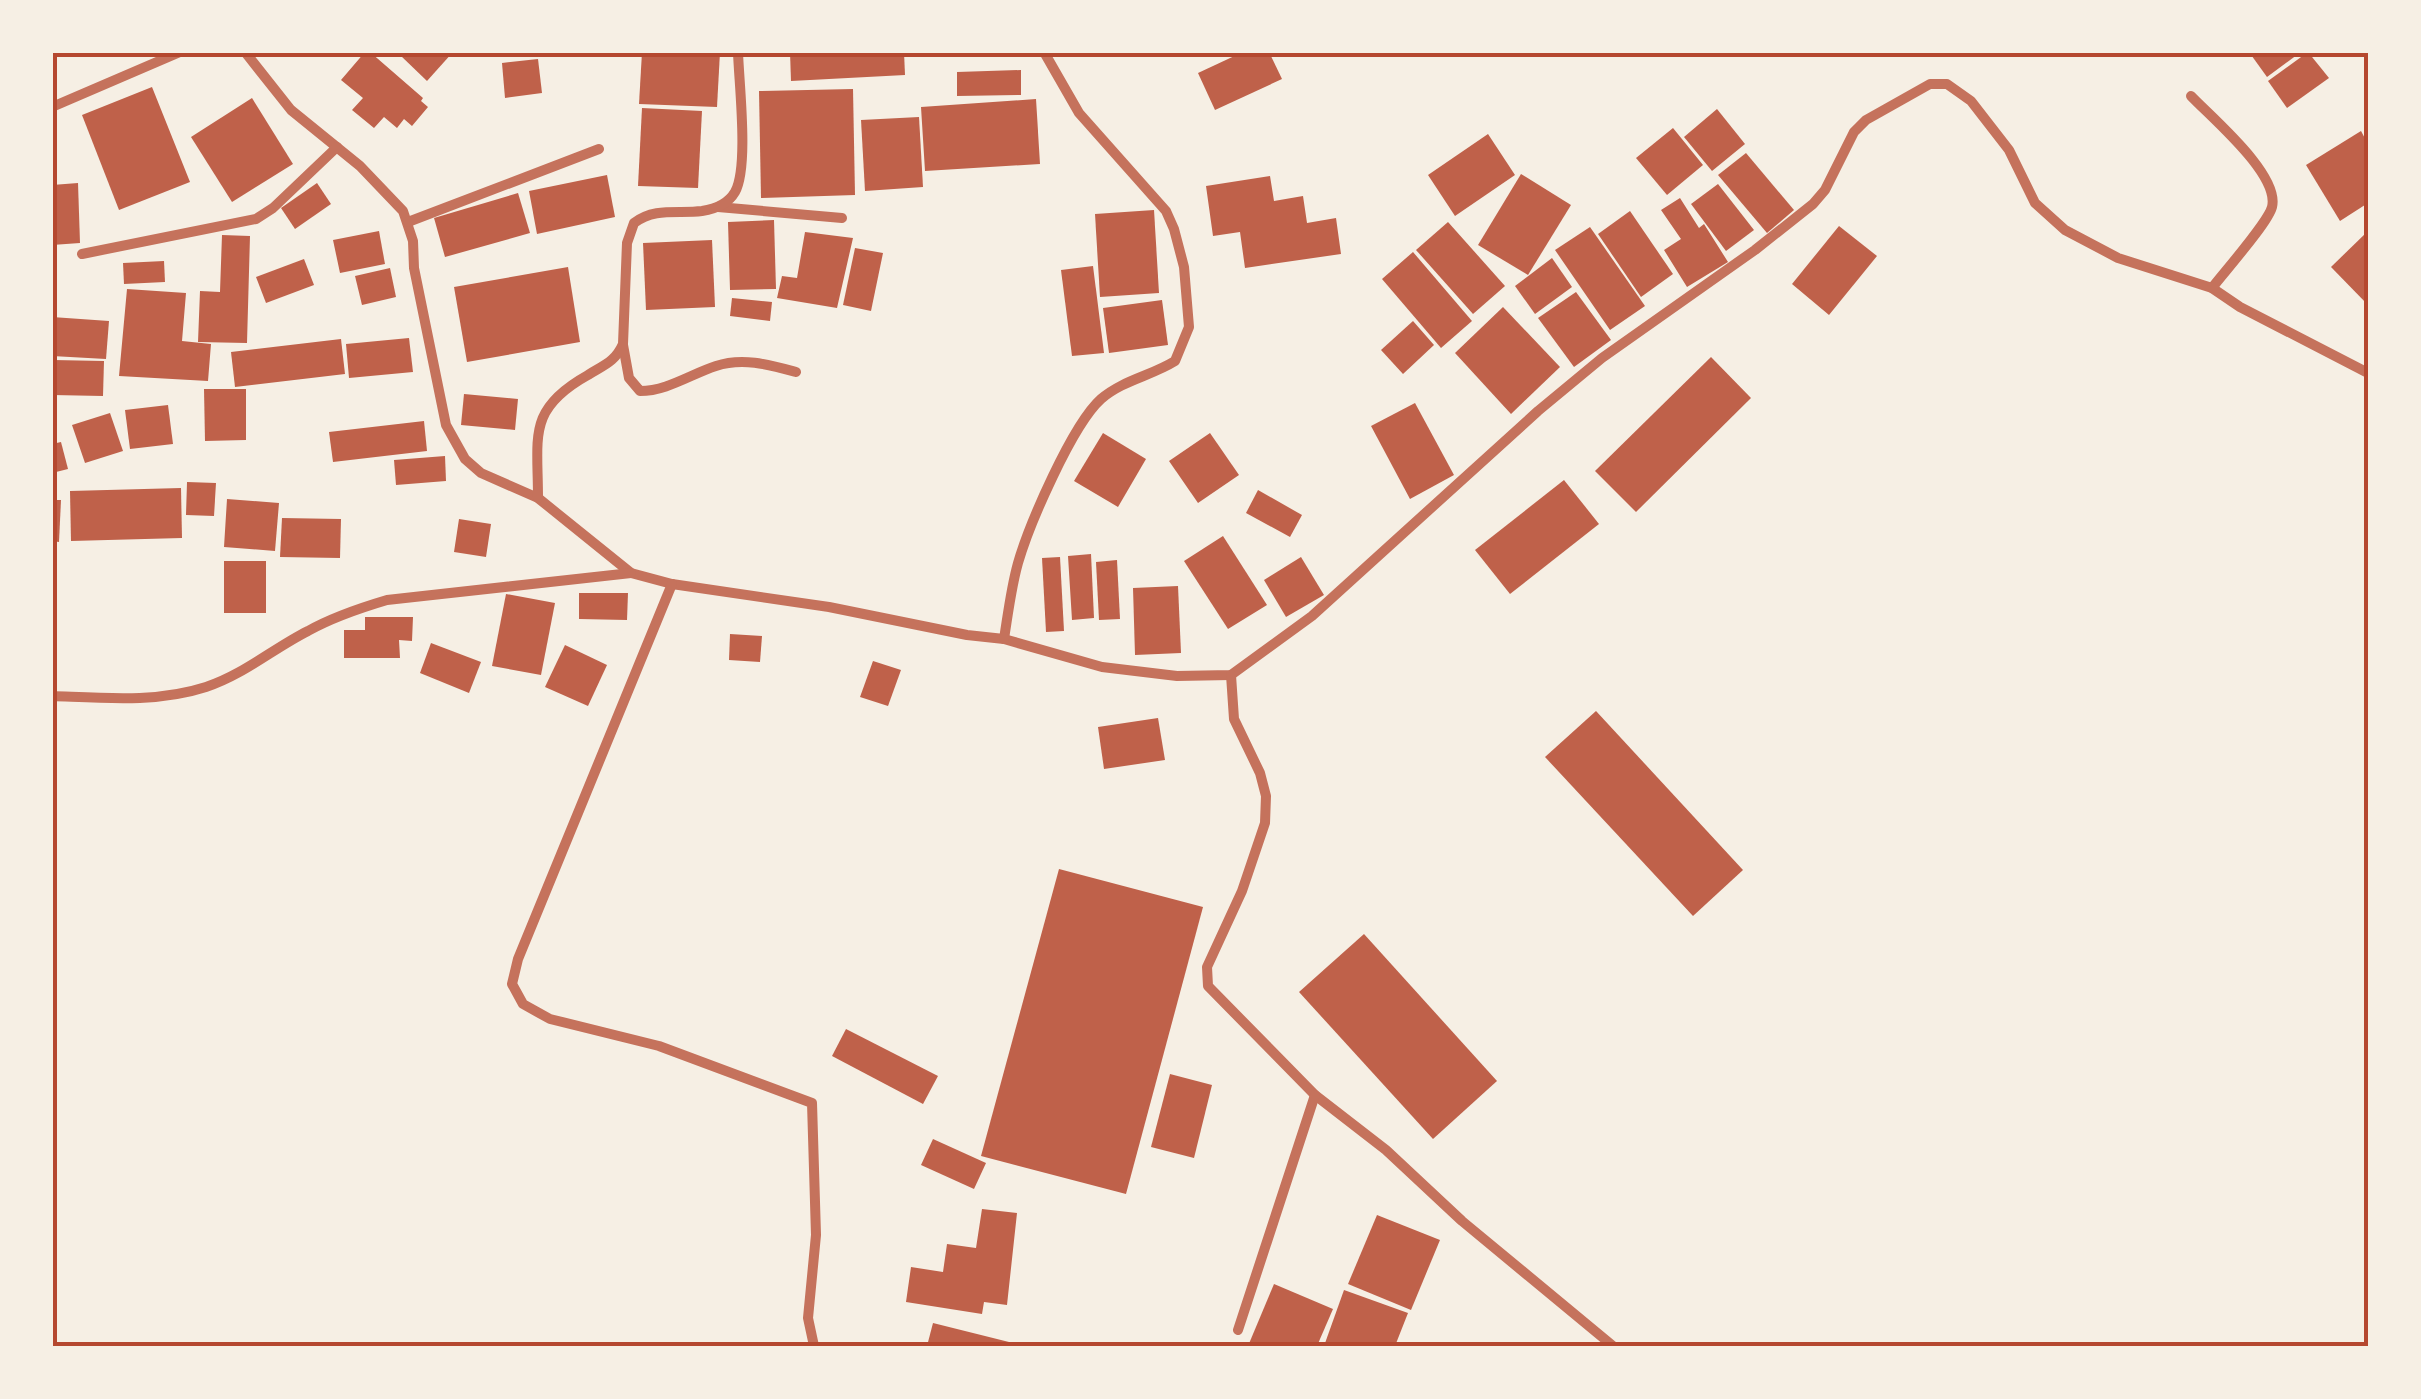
<svg xmlns="http://www.w3.org/2000/svg" width="2421" height="1399" font-family="'Noto Sans',sans-serif">
	<rect width="100%" height="100%" fill="#f6efe4"/>
	<g fill="#bf614a">
		<polygon points="365,52 370,52 423,98 421,101 428,107 412,126 404,119 397,128 384,117 374,128 352,110 363,98 341,80"/>
		<polygon points="401,52 453,52 427,81 400,55"/>
		<polygon points="642,52 720,52 717,107 639,104"/>
		<polygon points="790,52 904,52 905,75 791,81"/>
		<polygon points="1243,52 1269,52 1282,79 1215,110 1198,73"/>
		<polygon points="2249,52 2301,52 2267,77"/>
		<polygon points="2308,52 2329,78 2287,108 2268,81"/>
		<polygon points="538,59 542,93 505,98 502,63"/>
		<polygon points="1021,70 1021,95 957,96 957,72"/>
		<polygon points="152,87 190,182 119,210 82,115"/>
		<polygon points="853,89 855,195 761,198 759,91"/>
		<polygon points="252,98 293,164 232,202 191,137"/>
		<polygon points="1036,99 1040,164 925,171 921,107"/>
		<polygon points="642,108 702,111 698,188 638,186"/>
		<polygon points="1717,109 1745,144 1712,171 1684,137"/>
		<polygon points="919,117 923,187 865,191 861,120"/>
		<polygon points="1673,128 1703,165 1667,195 1636,158"/>
		<polygon points="2361,131 2368,144 2368,203 2340,221 2306,165"/>
		<polygon points="1488,134 1515,175 1455,216 1428,175"/>
		<polygon points="1746,153 1794,210 1767,233 1718,175"/>
		<polygon points="1521,174 1571,205 1528,275 1478,245"/>
		<polygon points="607,175 615,217 537,234 529,191"/>
		<polygon points="1270,176 1274,201 1303,196 1307,223 1336,218 1341,254 1245,268 1240,232 1213,236 1206,186"/>
		<polygon points="78,183 80,243 52,245 52,185"/>
		<polygon points="317,183 331,204 295,229 281,208"/>
		<polygon points="1718,184 1754,230 1726,251 1691,204"/>
		<polygon points="518,193 530,233 445,257 434,218"/>
		<polygon points="1680,198 1699,228 1704,224 1728,262 1687,287 1664,250 1681,239 1661,210"/>
		<polygon points="1154,210 1159,293 1100,297 1095,214"/>
		<polygon points="1630,211 1673,274 1641,297 1598,234"/>
		<polygon points="774,220 776,289 730,290 728,222"/>
		<polygon points="1448,222 1505,286 1473,314 1416,250"/>
		<polygon points="1839,226 1877,256 1829,315 1792,284"/>
		<polygon points="1590,227 1645,306 1610,330 1555,250"/>
		<polygon points="379,231 385,264 340,273 333,240"/>
		<polygon points="2368,231 2368,305 2331,267"/>
		<polygon points="805,232 853,238 837,308 777,298 782,276 797,278"/>
		<polygon points="222,235 250,236 247,343 198,342 200,291 220,292"/>
		<polygon points="712,240 715,307 646,310 643,243"/>
		<polygon points="855,248 883,253 871,311 843,305"/>
		<polygon points="1413,252 1472,321 1441,348 1382,279"/>
		<polygon points="1552,258 1572,287 1535,314 1515,286"/>
		<polygon points="304,259 314,285 266,303 256,277"/>
		<polygon points="164,261 165,282 124,284 123,263"/>
		<polygon points="1093,266 1104,353 1072,356 1061,270"/>
		<polygon points="568,267 580,342 467,362 454,287"/>
		<polygon points="390,268 396,297 362,305 355,276"/>
		<polygon points="127,289 186,293 182,341 211,344 208,381 119,376"/>
		<polygon points="1576,292 1611,340 1574,367 1538,318"/>
		<polygon points="732,298 772,302 770,321 730,316"/>
		<polygon points="1162,300 1168,345 1109,353 1103,308"/>
		<polygon points="1503,307 1560,367 1511,414 1455,353"/>
		<polygon points="52,317 109,321 106,359 52,356"/>
		<polygon points="1413,321 1434,345 1403,374 1381,350"/>
		<polygon points="409,338 413,372 349,378 346,344"/>
		<polygon points="341,339 345,374 235,387 231,352"/>
		<polygon points="1711,357 1751,398 1636,512 1595,471"/>
		<polygon points="53,360 104,361 103,396 52,395"/>
		<polygon points="204,389 246,389 246,440 205,441"/>
		<polygon points="464,394 518,399 515,430 461,425"/>
		<polygon points="1415,403 1454,475 1410,499 1371,426"/>
		<polygon points="168,405 173,444 130,449 125,410"/>
		<polygon points="110,413 123,451 85,463 72,425"/>
		<polygon points="424,421 427,451 333,462 329,432"/>
		<polygon points="1103,433 1146,459 1118,507 1074,481"/>
		<polygon points="1210,433 1239,475 1198,503 1169,461"/>
		<polygon points="61,442 68,469 52,473 52,444"/>
		<polygon points="445,456 446,481 396,485 394,460"/>
		<polygon points="1564,480 1599,524 1510,594 1475,550"/>
		<polygon points="187,482 216,483 214,516 186,515"/>
		<polygon points="181,488 182,538 71,541 70,491"/>
		<polygon points="1258,490 1302,515 1290,537 1246,513"/>
		<polygon points="227,499 279,503 275,551 224,547"/>
		<polygon points="52,500 61,500 59,542 52,541"/>
		<polygon points="282,518 341,519 340,558 280,557"/>
		<polygon points="459,519 491,524 486,557 454,552"/>
		<polygon points="1223,536 1267,605 1228,629 1184,561"/>
		<polygon points="1091,554 1094,618 1072,620 1068,556"/>
		<polygon points="1060,557 1064,631 1046,632 1042,558"/>
		<polygon points="1301,557 1324,595 1286,617 1264,580"/>
		<polygon points="1117,560 1120,619 1099,620 1096,562"/>
		<rect x="224" y="561" width="42" height="52"/>
		<polygon points="1178,586 1181,653 1135,655 1133,588"/>
		<polygon points="579,593 628,593 627,620 579,619"/>
		<polygon points="506,594 555,603 541,675 492,666"/>
		<polygon points="365,617 413,617 412,641 399,640 400,658 344,658 344,630 365,630"/>
		<polygon points="730,634 762,636 760,662 729,660"/>
		<polygon points="431,643 481,662 469,693 420,673"/>
		<polygon points="565,645 607,665 588,706 545,687"/>
		<polygon points="873,661 901,670 888,706 860,697"/>
		<polygon points="1596,711 1743,870 1693,916 1545,757"/>
		<polygon points="1158,718 1165,760 1104,769 1098,727"/>
		<polygon points="1059,869 1203,907 1126,1194 981,1156"/>
		<polygon points="1364,934 1497,1081 1433,1139 1299,992"/>
		<polygon points="846,1029 938,1076 923,1104 832,1056"/>
		<polygon points="1170,1074 1212,1085 1194,1158 1151,1147"/>
		<polygon points="933,1139 986,1163 974,1189 921,1165"/>
		<polygon points="982,1209 1017,1213 1007,1305 984,1302 982,1314 906,1302 911,1267 943,1272 947,1244 976,1248"/>
		<polygon points="1377,1215 1440,1240 1411,1310 1348,1284"/>
		<polygon points="1274,1284 1333,1309 1317,1346 1248,1346"/>
		<polygon points="1344,1290 1408,1313 1395,1346 1324,1346"/>
		<polygon points="933,1323 1021,1345 1021,1346 927,1346"/>
	</g>
	<g fill="none" stroke-linecap="round" stroke-linejoin="round">
		<g stroke="#c5725c" stroke-width="10">
			<polyline points="245,52 291,110 360,166 403,211 413,241 414,268 446,425 465,459 481,473 538,498 631,573 672,584 829,607 967,635 1004,639 1102,667 1177,676 1231,675 1312,616 1538,411 1602,358 1755,250 1813,204 1825,190 1854,132 1866,120 1930,84 1947,84 1971,101 2009,150 2035,203 2065,230 2118,258 2212,288 2240,307 2368,373"/>
			<path d="M2191 96C2213 119 2280 175 2272 207 2268 223 2224 272 2212 288"/>
			<polyline points="52,107 180,52"/>
			<polyline points="718,207 842,218"/>
			<polyline points="408,222 599,149"/>
			<polyline points="82,254 256,219 273,208 337,147"/>
			<path d="M623 345 629 378 640 391C667 391 691 374 716 366 743 357 770 365 796 372"/>
			<path d="M538 498C538 436 527 409 588 375 604 365 615 362 623 344L627 243 634 223C655 207 678 214 702 211 715 209 728 204 735 192 749 167 739 84 738 52"/>
			<polyline points="672,584 518,959 512,984 523,1004 550,1019 659,1046 812,1103 816,1235 808,1318 814,1346"/>
			<path d="M1004 639C1008 614 1011 588 1018 563 1029 525 1072 425 1101 399 1123 380 1151 376 1175 361L1189 327 1184 267 1174 229 1166 211 1079 113 1044 52"/>
			<polyline points="1231,675 1234,719 1260,773 1266,796 1265,823 1242,891 1207,967 1208,986 1315,1095 1386,1150 1462,1221 1613,1346"/>
			<path d="M52 696C104 698 157 703 206 687 243 675 274 648 308 631 333 617 360 608 387 600L631 573"/>
			<polyline points="1238,1330 1315,1095"/>
		</g>
	</g>
	<rect width="2421" height="1399" fill="none" stroke="#f6efe4" stroke-width="110"/>
	<rect x="55" y="55" width="2311" height="1289" fill="none" stroke="#b5482f" stroke-width="4"/>
</svg>
